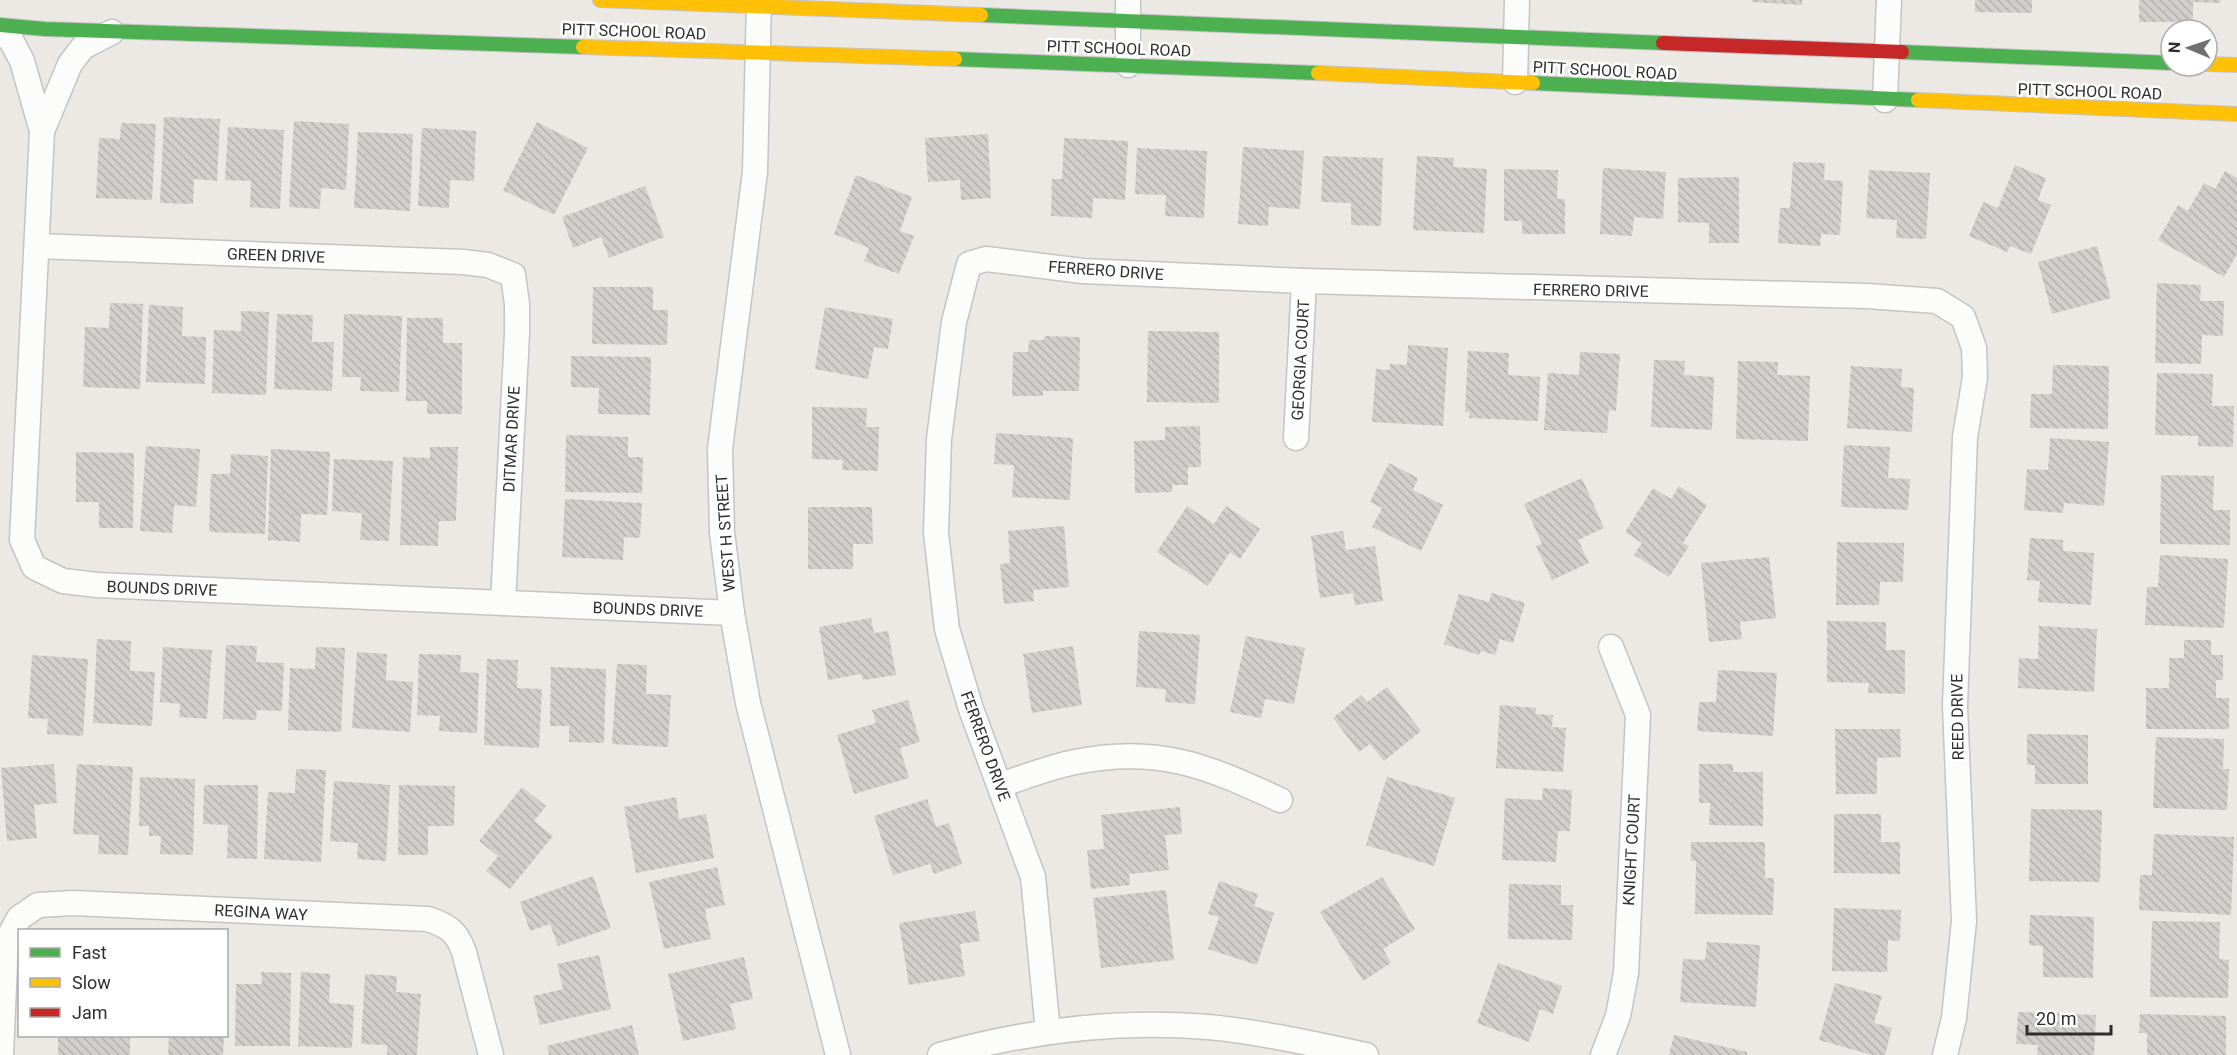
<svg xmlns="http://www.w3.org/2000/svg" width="2237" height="1055" font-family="Roboto,sans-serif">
	<defs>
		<pattern id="building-back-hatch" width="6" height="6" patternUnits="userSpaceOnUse" patternTransform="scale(1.5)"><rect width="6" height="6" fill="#d1cecb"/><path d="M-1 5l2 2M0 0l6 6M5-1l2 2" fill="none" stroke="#b4b1af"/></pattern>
	</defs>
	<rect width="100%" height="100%" fill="#ece8e4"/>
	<g fill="url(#building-back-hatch)">
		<polygon points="1752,0 1802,0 1802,5 1752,2"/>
		<polygon points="1975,0 2032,0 2032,13 1975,12"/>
		<polygon points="2139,0 2220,0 2220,3 2193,2 2193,22 2139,22"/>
		<polygon points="164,117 220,119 217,181 194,179 193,204 160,203"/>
		<polygon points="294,121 349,124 346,190 321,188 320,209 289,207"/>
		<polygon points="537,122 588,148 554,215 503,190"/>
		<polygon points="121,123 156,124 152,200 96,198 99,138 120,139"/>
		<polygon points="228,127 284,130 280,209 250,207 251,181 225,180"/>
		<polygon points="422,128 476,131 474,181 450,180 449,208 418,206"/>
		<polygon points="358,132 413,134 410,211 354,208"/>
		<polygon points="988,134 991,198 961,200 960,180 928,182 925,138"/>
		<polygon points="1064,138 1128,141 1125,200 1093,198 1092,218 1051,216 1052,179 1062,179"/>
		<polygon points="1243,147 1304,151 1300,209 1269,207 1268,226 1238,224"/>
		<polygon points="1137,148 1207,151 1204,218 1165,216 1166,195 1135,194"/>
		<polygon points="1323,156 1383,158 1381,226 1351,225 1351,203 1321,202"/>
		<polygon points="1417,156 1454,158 1453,167 1487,169 1484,233 1413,230"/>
		<polygon points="1793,162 1825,163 1824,180 1843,181 1840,235 1821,234 1820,246 1778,243 1780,208 1790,208"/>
		<polygon points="2015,165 2046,178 2038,200 2051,205 2031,254 2010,246 2007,252 1969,236 1983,202 1998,208"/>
		<polygon points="1603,168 1666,172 1663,219 1634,217 1632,236 1600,234"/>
		<polygon points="1504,169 1558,170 1557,199 1565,199 1565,234 1522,234 1522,221 1504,221"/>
		<polygon points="1869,170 1930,173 1926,239 1896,238 1897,220 1866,218"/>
		<polygon points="2225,171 2237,178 2237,254 2224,277 2158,240 2178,205 2188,211 2204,183 2215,189"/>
		<polygon points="856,175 912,197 900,231 914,236 899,274 864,261 869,248 834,234"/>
		<polygon points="1739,177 1739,243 1709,243 1709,223 1678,222 1678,178"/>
		<polygon points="645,186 664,237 609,258 601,237 573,248 562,217"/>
		<polygon points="2097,246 2111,298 2052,314 2038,262"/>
		<polygon points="2157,283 2201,285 2200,301 2224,301 2223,336 2202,335 2201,364 2155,363"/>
		<polygon points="593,287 653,287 653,310 668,310 667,345 592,344"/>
		<polygon points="110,303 143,304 140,389 83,387 85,327 109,328"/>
		<polygon points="149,305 183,307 182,336 206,337 205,384 146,382"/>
		<polygon points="825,307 893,319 888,349 874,347 868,379 815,369"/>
		<polygon points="241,311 269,312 266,395 212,393 214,330 241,331"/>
		<polygon points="277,314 313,315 312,342 334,342 332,391 274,389"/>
		<polygon points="344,314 402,316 399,392 360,391 361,377 342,377"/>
		<polygon points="407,318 443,318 443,343 462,343 462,414 427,414 427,401 406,401"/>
		<polygon points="1148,331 1219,332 1219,403 1147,402"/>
		<polygon points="1045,336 1080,337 1079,391 1043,391 1043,396 1012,396 1013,352 1028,352 1029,340 1044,340"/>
		<polygon points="1408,345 1448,348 1443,426 1372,422 1376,369 1390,370 1390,364 1407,365"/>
		<polygon points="1468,351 1509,353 1508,375 1540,377 1538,421 1469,418 1470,412 1465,412"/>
		<polygon points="1580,352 1620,354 1616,411 1609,410 1607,433 1544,430 1548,373 1579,375"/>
		<polygon points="571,356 651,357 650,415 598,414 599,388 571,387"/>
		<polygon points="1654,360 1685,361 1684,375 1714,377 1712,430 1651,427"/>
		<polygon points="1738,361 1778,362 1777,375 1810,376 1808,441 1736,439"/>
		<polygon points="2053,365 2109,366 2108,429 2030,428 2031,394 2052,394"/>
		<polygon points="1851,366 1902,369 1901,387 1914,388 1912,432 1847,428"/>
		<polygon points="2157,373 2213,374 2212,406 2234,406 2233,447 2198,446 2198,436 2155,435"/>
		<polygon points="812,407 867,408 866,427 879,427 878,471 842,470 843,460 812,459"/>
		<polygon points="1200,426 1201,467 1188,467 1188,485 1172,485 1172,492 1135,493 1134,441 1165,440 1165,427"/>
		<polygon points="996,433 1073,438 1070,500 1012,497 1014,465 994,464"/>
		<polygon points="566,435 628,437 628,457 643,457 642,493 565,492"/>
		<polygon points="2050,438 2109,442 2104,506 2064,503 2063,513 2024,510 2027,469 2048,470"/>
		<polygon points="1844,445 1890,447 1888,478 1910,479 1908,510 1841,507"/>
		<polygon points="146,446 200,449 196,507 174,505 172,533 140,531"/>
		<polygon points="430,447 458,447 456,521 439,521 438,546 400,545 403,457 430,458"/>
		<polygon points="271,449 330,452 327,515 301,514 300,542 268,540"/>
		<polygon points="76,452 134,453 133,528 99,528 99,502 76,502"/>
		<polygon points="231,454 268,456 265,534 209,532 211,474 230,474"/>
		<polygon points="334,459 393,461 389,541 360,540 362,513 332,511"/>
		<polygon points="1389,463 1418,478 1413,490 1443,505 1421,551 1372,527 1382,508 1370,502"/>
		<polygon points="2161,475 2214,476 2213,510 2230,510 2230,545 2160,544"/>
		<polygon points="1582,478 1604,528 1578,540 1589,563 1552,580 1536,546 1542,544 1524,504"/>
		<polygon points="1679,486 1707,505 1683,543 1689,546 1669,577 1634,555 1642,543 1625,532 1653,488 1671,499"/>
		<polygon points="565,499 642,503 640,538 624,537 623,560 562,557"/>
		<polygon points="1187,506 1214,524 1226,506 1260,529 1240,559 1230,552 1208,586 1157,552"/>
		<polygon points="808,507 872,507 873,544 853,544 853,569 808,569"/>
		<polygon points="1064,526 1069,587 1033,590 1034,601 1004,604 1000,564 1010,563 1008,531"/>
		<polygon points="1343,531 1346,550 1375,546 1383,601 1355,605 1353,593 1320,598 1311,536"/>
		<polygon points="2030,538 2063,540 2063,551 2094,553 2091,605 2038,602 2040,581 2027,580"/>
		<polygon points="1837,542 1904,543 1903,582 1880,582 1879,605 1836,605"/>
		<polygon points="2160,555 2228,559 2224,628 2145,625 2147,587 2158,587"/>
		<polygon points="1769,557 1776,618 1740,622 1742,639 1709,642 1701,563"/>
		<polygon points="1492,593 1525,603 1513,643 1500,639 1495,655 1481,651 1479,655 1444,644 1459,594 1489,602"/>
		<polygon points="871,618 874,633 888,631 896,675 863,680 861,674 828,680 819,627"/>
		<polygon points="1827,621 1886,622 1886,650 1905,650 1905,694 1868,693 1869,683 1827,682"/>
		<polygon points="2039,626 2097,629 2094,692 2018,688 2019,658 2038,659"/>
		<polygon points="1139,631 1200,635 1195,704 1165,702 1166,689 1136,687"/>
		<polygon points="1246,636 1305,648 1294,704 1265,699 1261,718 1230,712"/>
		<polygon points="97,639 131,641 130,671 155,672 152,726 93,723"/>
		<polygon points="2184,640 2211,640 2211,655 2223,655 2223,680 2216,680 2216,698 2229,698 2229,729 2146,729 2146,688 2169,688 2169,658 2184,658"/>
		<polygon points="226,645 257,646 256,662 284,663 282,711 257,710 256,720 223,719"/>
		<polygon points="1073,646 1082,705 1032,713 1023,654"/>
		<polygon points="163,647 212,650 207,719 179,717 180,704 160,702"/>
		<polygon points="316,647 345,648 341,732 288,730 290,668 315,669"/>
		<polygon points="357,652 387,654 386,680 413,682 410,732 352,728"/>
		<polygon points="419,654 461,655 460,672 479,673 477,733 439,731 440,716 417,715"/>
		<polygon points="32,655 88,659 83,736 47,734 48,719 28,718"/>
		<polygon points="487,659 518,660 517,688 542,689 539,748 484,745"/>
		<polygon points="617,664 647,665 646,694 671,695 668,747 612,744"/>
		<polygon points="551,667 606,669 604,743 569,742 569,726 550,726"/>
		<polygon points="1718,670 1777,673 1773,736 1697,731 1699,702 1716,702"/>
		<polygon points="1387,687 1421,731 1384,761 1370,744 1359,752 1333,718 1361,695 1367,702"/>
		<polygon points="908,700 920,742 900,748 909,778 854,794 837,735 876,723 872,710"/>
		<polygon points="1500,705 1536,708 1536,714 1553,715 1552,727 1566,728 1563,772 1496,768"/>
		<polygon points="1835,729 1900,729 1901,757 1877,758 1877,794 1836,794"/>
		<polygon points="2027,734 2088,735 2088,784 2035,784 2035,765 2027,765"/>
		<polygon points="2156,737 2224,739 2223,769 2229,769 2227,810 2153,808"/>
		<polygon points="54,764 57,803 34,805 37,838 7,841 1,768"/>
		<polygon points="77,764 133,767 128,855 98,854 99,835 73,834"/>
		<polygon points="1699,764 1733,764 1733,772 1763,772 1763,826 1709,825 1710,803 1699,803"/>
		<polygon points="296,769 326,770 321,862 264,859 268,792 295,793"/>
		<polygon points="140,777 195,779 193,855 160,854 161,836 149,836 149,826 139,826"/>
		<polygon points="1387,777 1455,798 1434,866 1366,845"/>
		<polygon points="334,781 390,785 386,861 357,859 358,843 330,841"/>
		<polygon points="204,785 258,785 257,859 227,858 228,825 203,824"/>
		<polygon points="399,785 455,786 454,826 428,826 428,855 398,855"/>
		<polygon points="522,787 546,806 534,821 553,836 510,889 486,871 498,856 479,841"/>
		<polygon points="1543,788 1572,790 1570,831 1558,831 1556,862 1502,860 1505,798 1542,800"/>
		<polygon points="676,797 679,819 706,814 714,858 636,873 624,807"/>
		<polygon points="927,799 936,827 949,823 962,864 934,874 930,864 893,875 874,816"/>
		<polygon points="1180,807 1182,834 1165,835 1169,870 1129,874 1130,885 1091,889 1087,850 1104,849 1101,815"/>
		<polygon points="2031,809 2102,810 2100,882 2029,881"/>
		<polygon points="1834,814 1881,814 1881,842 1900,842 1900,874 1834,873"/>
		<polygon points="2154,834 2234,837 2231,915 2139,910 2140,875 2152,875"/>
		<polygon points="1691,842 1765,842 1765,878 1774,878 1773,915 1695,914 1696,861 1691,861"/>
		<polygon points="717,867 725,905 705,909 711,939 664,949 649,882"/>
		<polygon points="593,876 611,928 558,946 550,924 530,931 520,902"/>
		<polygon points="1382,877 1415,929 1383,949 1391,963 1363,981 1320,912"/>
		<polygon points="1219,881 1258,894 1254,906 1274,913 1257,965 1208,949 1219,917 1208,914"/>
		<polygon points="1509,884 1561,885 1561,905 1573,905 1572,940 1508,939"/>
		<polygon points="1166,890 1174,960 1101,968 1093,898"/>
		<polygon points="1834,908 1901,910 1900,941 1888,940 1887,972 1832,971"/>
		<polygon points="975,911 980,941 960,944 965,976 909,985 899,923"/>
		<polygon points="2030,915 2094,917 2093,978 2043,977 2043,946 2029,945"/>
		<polygon points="2152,921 2220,922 2219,959 2229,960 2228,998 2150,997"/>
		<polygon points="1707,942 1760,945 1756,1007 1680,1002 1683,959 1705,960"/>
		<polygon points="599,955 611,1009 540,1025 533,996 563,989 557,964"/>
		<polygon points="744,957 753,999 730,1004 736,1029 683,1041 668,974"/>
		<polygon points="1498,963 1562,986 1553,1014 1540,1009 1529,1042 1477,1023"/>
		<polygon points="261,972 291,973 290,1046 235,1046 236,984 262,984"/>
		<polygon points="301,972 330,974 329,1003 354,1005 352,1048 298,1046"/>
		<polygon points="365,974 397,976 396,992 421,994 417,1055 387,1055 387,1045 361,1044"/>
		<polygon points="1835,983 1882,996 1874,1023 1892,1028 1885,1055 1872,1055 1819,1040"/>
		<polygon points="2018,1012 2096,1015 2094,1055 2037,1055 2038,1045 2016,1044"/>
		<polygon points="2140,1014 2226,1016 2226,1055 2147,1055 2147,1033 2139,1033"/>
		<polygon points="632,1025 639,1055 549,1055 547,1046"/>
		<polygon points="1674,1035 1747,1052 1747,1055 1669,1055"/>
		<rect x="58" y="1036" width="72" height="19"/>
		<polygon points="169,1036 224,1036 223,1055 168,1055"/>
	</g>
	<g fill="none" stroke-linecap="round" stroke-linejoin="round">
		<g stroke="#c5c4c5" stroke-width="27">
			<g id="street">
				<polyline points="759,0 755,172 720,449 722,532 732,613 748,703 838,1055"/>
				<polyline points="0,32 11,40 22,61 42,131 22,540 34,567 63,581 97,585 732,613"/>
				<polyline points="1128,65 1128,0"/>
				<polyline points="1515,82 1517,0"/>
				<polyline points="1885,100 1889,0"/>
				<polyline points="42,131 70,64 83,47 112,32"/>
				<polyline points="37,246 463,262 488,265 513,275 517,304 517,334 503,603"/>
				<polyline points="1296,438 1304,281"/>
				<path d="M1000 785C1025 777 1050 767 1075 762 1157 745 1207 766 1280 800"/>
				<polyline points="1048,1032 1033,877 971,709 947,629 936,533 939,439 954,322 969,264 986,259 1083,271 1304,281 1867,296 1937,301 1963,317 1974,348 1975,377 1965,437 1955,706 1964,921 1954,1018 1945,1055"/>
				<path d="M1 1055 6 942 19 918 38 905 73 903 428 919C449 926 457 932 464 952L491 1055"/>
				<path d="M940 1055C1026 1031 1118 1020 1208 1027 1261 1032 1313 1044 1366 1055"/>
				<polyline points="1603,1055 1618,1016 1626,973 1638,715 1611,647"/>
			</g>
		</g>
		<g stroke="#c5c4c5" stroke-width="16">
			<g id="fast">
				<polyline points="981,15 1663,43"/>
				<polyline points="0,25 45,29 583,47"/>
				<polyline points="1902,52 2171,63"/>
				<polyline points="955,59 1318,73"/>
				<polyline points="1533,83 1918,100"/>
			</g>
		</g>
		<g stroke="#c5c4c5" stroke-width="16">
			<g id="slow">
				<polyline points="600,0 981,15"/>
				<polyline points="583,47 955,59"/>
				<polyline points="2207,64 2237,65"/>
				<polyline points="1318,73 1533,83"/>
				<polyline points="1918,100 2237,114"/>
			</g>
		</g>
		<g stroke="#c5c4c5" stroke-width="16">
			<polyline id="jam" points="1663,43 1902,52"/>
		</g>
		<use href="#street" stroke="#fcfcfb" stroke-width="24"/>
		<use href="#fast" stroke="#4caf50" stroke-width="14"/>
		<use href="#slow" stroke="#ffc107" stroke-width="14"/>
		<use href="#jam" stroke="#c62828" stroke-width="14"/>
	</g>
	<g text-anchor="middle" stroke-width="5" stroke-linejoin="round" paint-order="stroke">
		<g font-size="16" fill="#2e2e2e" stroke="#fff">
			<text transform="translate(634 31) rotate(2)" y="6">PITT SCHOOL ROAD</text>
			<text transform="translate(1119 48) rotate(2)" y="6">PITT SCHOOL ROAD</text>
			<text transform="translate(1605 70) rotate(3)" y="6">PITT SCHOOL ROAD</text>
			<text transform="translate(2090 91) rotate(2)" y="6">PITT SCHOOL ROAD</text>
			<text transform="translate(276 255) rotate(2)" y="6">GREEN DRIVE</text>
			<text transform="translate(1106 270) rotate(4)" y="6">FERRERO DRIVE</text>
			<text transform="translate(1591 290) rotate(1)" y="6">FERRERO DRIVE</text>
			<text transform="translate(1300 360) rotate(-87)" y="6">GEORGIA COURT</text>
			<text transform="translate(511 439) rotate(-87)" y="6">DITMAR DRIVE</text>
			<text transform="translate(725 533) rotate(-94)" y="6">WEST H STREET</text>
			<text transform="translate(162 588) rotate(2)" y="6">BOUNDS DRIVE</text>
			<text transform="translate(648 609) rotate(2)" y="6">BOUNDS DRIVE</text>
			<text transform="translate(1957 717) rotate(-91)" y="6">REED DRIVE</text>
			<text transform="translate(986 746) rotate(70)" y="6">FERRERO DRIVE</text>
			<text transform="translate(1631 850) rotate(-87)" y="6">KNIGHT COURT</text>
			<text transform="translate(261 912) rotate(3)" y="6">REGINA WAY</text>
		</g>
	</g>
	<rect x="18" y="929" width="210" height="108" fill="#ffffff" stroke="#ababab" stroke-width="1.5"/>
	<rect x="30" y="948" width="30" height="9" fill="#4caf50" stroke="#ababab" stroke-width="1.5"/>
	<text x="72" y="959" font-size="18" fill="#2e2e2e">Fast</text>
	<rect x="30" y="978" width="30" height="9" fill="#ffc107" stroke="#ababab" stroke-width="1.5"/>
	<text x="72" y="989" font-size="18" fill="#2e2e2e">Slow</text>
	<rect x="30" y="1008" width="30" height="9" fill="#c62828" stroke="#ababab" stroke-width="1.5"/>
	<text x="72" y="1019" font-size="18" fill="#2e2e2e">Jam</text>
	<g transform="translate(2189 48) rotate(272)"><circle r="28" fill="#ffffff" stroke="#ababab" stroke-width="1.5"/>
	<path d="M0-4.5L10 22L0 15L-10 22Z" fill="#706f6e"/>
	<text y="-9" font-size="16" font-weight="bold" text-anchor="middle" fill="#2e2e2e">N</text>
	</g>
	<path d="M2027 1025v9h84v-9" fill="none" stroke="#2e2e2e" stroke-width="3"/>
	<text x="2036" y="1025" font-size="18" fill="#2e2e2e" stroke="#ffffff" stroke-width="4.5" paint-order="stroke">20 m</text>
</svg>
